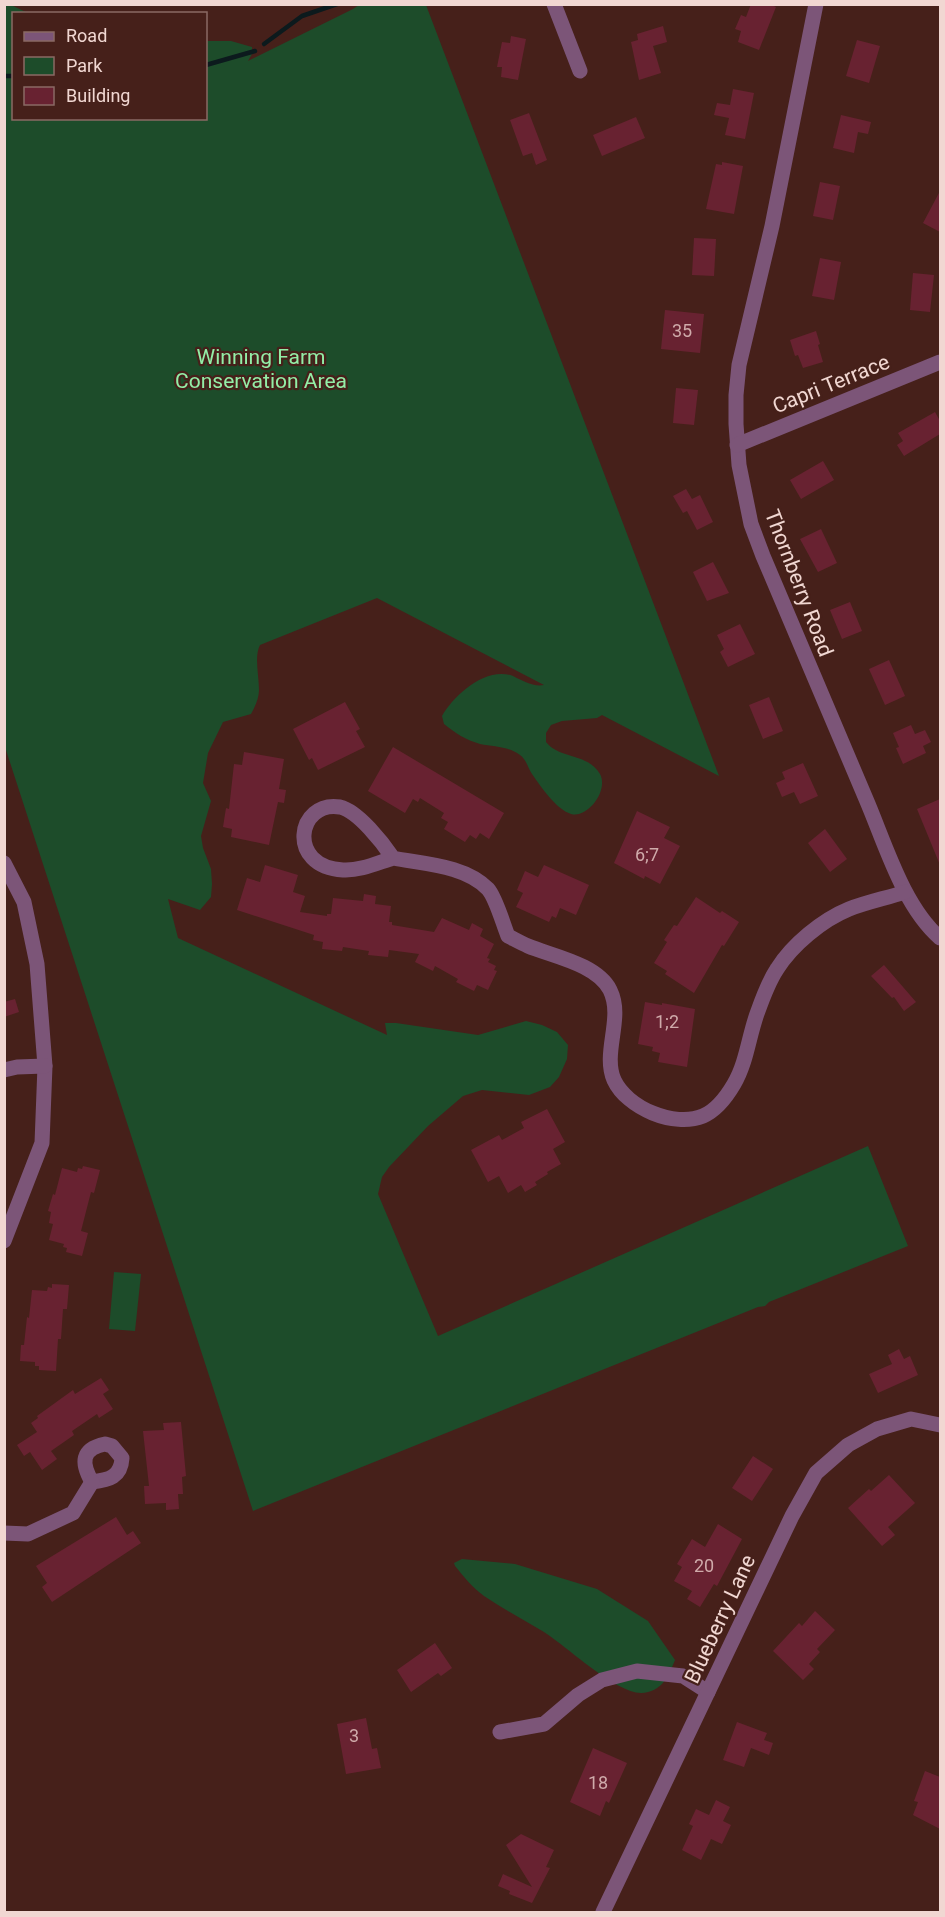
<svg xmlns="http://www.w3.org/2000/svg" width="945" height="1917" font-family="Roboto,sans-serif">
	<rect width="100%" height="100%" fill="#46201a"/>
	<g fill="#1d4c2a">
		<path d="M5 4 11 5 28 13 14 14V118H206V41H231L252 47V54L248 61 353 9 359 5H426L719 776 602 715 597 718 562 721 551 725 546 733V742C559 759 588 753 600 774 609 791 587 819 571 814 556 809 541 787 532 774 528 768 526 759 520 755 508 746 494 747 480 744 466 740 455 733 444 724L442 716C454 695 486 666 513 676 523 681 533 687 544 685L377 598 260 645C254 657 259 675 259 690 259 698 255 707 251 714L223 722 208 753 203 783 211 801 201 836 203 848 211 869 212 884 211 897 200 910 168 899 178 938 387 1035 385 1023H396L478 1035 526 1021 542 1025 557 1032 568 1045 567 1059 559 1077 550 1087 529 1095 482 1090 463 1096 428 1126 389 1167 382 1177 378 1194 438 1336 868 1146 908 1246 769 1302 765 1306 758 1307 253 1511 5 747Z"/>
		<polygon points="114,1272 141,1274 135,1331 109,1329"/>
		<path d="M462 1559 515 1564 597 1589 648 1621 675 1660C668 1677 662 1692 641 1693 616 1693 566 1646 544 1632 524 1620 503 1609 484 1596 473 1588 464 1577 455 1566L454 1563Z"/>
	</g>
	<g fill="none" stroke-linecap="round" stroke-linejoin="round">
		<g stroke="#0c1a1d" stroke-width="4.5">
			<polyline points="264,44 302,16 337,4"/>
			<polyline points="206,65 255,51"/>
			<polyline points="4,76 14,76"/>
		</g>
	</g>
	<g fill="#682231">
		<polygon points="751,4 769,4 776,7 759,50 738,42 741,31 735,29 741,15 746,17"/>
		<polygon points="663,26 667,42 653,46 661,73 639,80 631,42 638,40 637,34"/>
		<polygon points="511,36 526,39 518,80 501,77 502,67 497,67 502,42 510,43"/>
		<polygon points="857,40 880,46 869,83 846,76"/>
		<polygon points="733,89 754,93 745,139 725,135 729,118 714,115 717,103 730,105"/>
		<polygon points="529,113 547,160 536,165 532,153 523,156 510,120"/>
		<polygon points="841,115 871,122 868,134 858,132 854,153 833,148"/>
		<polygon points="636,117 645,138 602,156 593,135"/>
		<polygon points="722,162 743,166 734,214 706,209 716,164 722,165"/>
		<polygon points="820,182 840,186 833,220 813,216"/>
		<polygon points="940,191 940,232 923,223"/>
		<polygon points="694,238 716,239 714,276 692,275"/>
		<polygon points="820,258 841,262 834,300 812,296"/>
		<polygon points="913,273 934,275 930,312 910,310"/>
		<polygon points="665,310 704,314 700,353 661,349"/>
		<polygon points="816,331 820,344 818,345 823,362 803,368 798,355 795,356 790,340"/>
		<polygon points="676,388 698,390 694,425 673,423"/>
		<polygon points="935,412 940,421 940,434 904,456 897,445 903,441 898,433"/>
		<polygon points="823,461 834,480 801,499 790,480"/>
		<polygon points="686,489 692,499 700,495 713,522 697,530 687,511 683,513 673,496"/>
		<polygon points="821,529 837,563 818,572 800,539"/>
		<polygon points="713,562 729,593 707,601 693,572"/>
		<polygon points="850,602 862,631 842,639 830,610"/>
		<polygon points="740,624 755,654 728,667 720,652 724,649 717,635"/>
		<polygon points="889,660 905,696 885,705 869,669"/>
		<polygon points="769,697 783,731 763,739 749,705"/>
		<polygon points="345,702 360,729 356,731 365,747 318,770 312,758 309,760 293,729"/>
		<polygon points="911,725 915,734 925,730 931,742 923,746 926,753 903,764 896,748 899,747 893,733"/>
		<polygon points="393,747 504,813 489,839 480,833 476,839 470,835 465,842 444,829 448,822 441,818 444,813 420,798 418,802 413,799 405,813 368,791"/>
		<polygon points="244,752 284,759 279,789 286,790 284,803 278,802 269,845 231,837 232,829 223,827 226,808 229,809 234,764 242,765"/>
		<polygon points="803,763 818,796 800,804 794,792 782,797 776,783 785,779 782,772"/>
		<polygon points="940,799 940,865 917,809"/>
		<polygon points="637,811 670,827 664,838 680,846 660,884 645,876 644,879 614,863"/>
		<polygon points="825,829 847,859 830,872 808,843"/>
		<polygon points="265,865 298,875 293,892 305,896 300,912 327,916 327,914 331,914 333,898 363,901 364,894 376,896 375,904 391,906 389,922 392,922 392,925 434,932 442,918 469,930 472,923 483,929 480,936 494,944 487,958 490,959 488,962 496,966 494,970 497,971 488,990 477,985 474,991 456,982 458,979 435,966 433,971 415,962 419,954 389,950 388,957 368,955 369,951 343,947 342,951 322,949 323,942 313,940 314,935 237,910 247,878 260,882"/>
		<polygon points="544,865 589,885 576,915 560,908 556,918 552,916 549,922 516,907 523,893 517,890 525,871 538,877"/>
		<polygon points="696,897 720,913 722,911 739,922 724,946 722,945 694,993 665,974 667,971 654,963 667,942 664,940 674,925 677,926"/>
		<polygon points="884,965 916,1002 904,1011 894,997 892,998 871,976"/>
		<polygon points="15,999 19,1012 4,1017 4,1002"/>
		<polygon points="645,1002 662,1005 662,1003 695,1009 687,1067 658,1062 660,1053 652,1051 653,1047 638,1044"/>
		<polygon points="547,1109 565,1142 553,1149 561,1164 547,1172 548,1174 535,1182 537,1185 525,1192 521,1185 508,1193 499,1176 488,1182 471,1150 499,1135 502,1140 524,1128 521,1122"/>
		<polygon points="83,1166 100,1170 94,1193 91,1192 81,1231 88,1233 82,1256 66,1252 67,1248 63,1247 64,1244 49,1240 53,1224 49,1223 51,1212 48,1211 53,1194 55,1195 62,1168 77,1172 78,1168 82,1169"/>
		<polygon points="52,1284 69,1285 67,1309 63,1309 61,1339 58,1339 56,1371 39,1370 39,1366 35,1366 35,1362 20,1361 21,1345 24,1345 27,1317 29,1318 32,1290 47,1291 48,1287 52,1288"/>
		<polygon points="899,1349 904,1359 910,1356 918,1375 878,1393 869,1374 892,1364 888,1355"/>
		<polygon points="101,1378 109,1390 103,1394 113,1409 99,1418 97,1414 72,1431 74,1435 51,1451 57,1459 42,1470 30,1452 24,1456 17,1445 37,1432 31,1423 38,1418 37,1416 73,1390 75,1394"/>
		<polygon points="181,1422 186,1476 182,1477 183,1494 178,1494 179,1509 166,1510 166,1503 145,1504 144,1486 149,1486 143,1431 164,1430 163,1423"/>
		<polygon points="753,1456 773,1469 752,1501 732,1488"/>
		<polygon points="889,1475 915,1503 888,1527 895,1535 882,1546 848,1508 869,1489 871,1491"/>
		<polygon points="116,1517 127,1535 133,1531 141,1543 52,1602 42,1587 47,1583 36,1566"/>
		<polygon points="718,1524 742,1539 717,1586 714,1584 700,1607 687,1599 692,1591 674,1581 682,1567 677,1564 692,1539 705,1547"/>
		<polygon points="815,1611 835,1630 817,1649 820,1652 809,1664 814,1669 803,1680 773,1651 799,1623 802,1626"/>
		<polygon points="435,1643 452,1668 441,1676 438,1673 411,1692 397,1670"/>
		<polygon points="366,1718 372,1749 377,1748 381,1768 346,1774 337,1724"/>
		<polygon points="737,1722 767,1733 764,1740 773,1743 769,1755 751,1748 744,1767 723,1760"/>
		<polygon points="593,1748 627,1763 609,1803 606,1801 600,1816 570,1802"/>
		<polygon points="925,1771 940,1777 940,1829 913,1815 918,1802 914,1801"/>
		<polygon points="716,1800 730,1807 723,1821 731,1825 722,1844 711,1839 701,1860 682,1850 693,1826 689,1824 696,1809 709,1815"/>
		<polygon points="521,1834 554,1850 546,1867 550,1868 532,1903 509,1894 510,1891 498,1886 503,1874 532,1887 506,1845"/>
	</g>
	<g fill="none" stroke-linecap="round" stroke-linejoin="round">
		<g stroke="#7c5578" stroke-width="15">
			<polyline points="554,4 580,71"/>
			<path d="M816 4 772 226 739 365 736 395V424L739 465 751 524 763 556C798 637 831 718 866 799 885 843 903 906 940 938"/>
			<polyline points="737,445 940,362"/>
			<path d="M393 858C377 863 360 871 343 870 286 867 297 800 340 807 358 811 383 843 393 858 423 864 465 865 488 889 496 898 503 924 508 936 514 939 521 943 528 946 552 956 597 964 610 990 624 1018 602 1052 614 1080 627 1108 674 1128 703 1116 717 1110 727 1096 734 1084 747 1062 749 1034 758 1011 763 997 769 981 777 969 792 945 822 920 849 909 867 902 887 898 905 892"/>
			<polyline points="4,863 24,902 37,964 45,1066 42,1143 4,1241"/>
			<polyline points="4,1070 17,1067 45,1066"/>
			<path d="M105 1444 112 1446 122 1458C121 1477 109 1480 92 1482 81 1463 81 1449 105 1444Z"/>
			<polyline points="4,1533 28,1534 73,1513 92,1482"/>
			<polyline points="500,1732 544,1724 578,1695 602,1680 637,1671 683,1676 708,1692"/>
			<polyline points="603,1912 792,1516 816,1473 848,1445 877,1429 911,1419 940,1425"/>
		</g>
	</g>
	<g text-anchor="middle" stroke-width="4.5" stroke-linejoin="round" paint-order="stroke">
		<g font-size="18" fill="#cfaaaa">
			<text x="682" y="337">35</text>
			<text x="647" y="861">6;7</text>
			<text x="667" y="1028">1;2</text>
			<text x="704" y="1572">20</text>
			<text x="354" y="1742">3</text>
			<text x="598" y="1789">18</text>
		</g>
		<g font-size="21" fill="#93eea7" stroke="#46201a">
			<text x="261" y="364">Winning Farm<tspan x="261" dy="24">Conservation Area</tspan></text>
		</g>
		<g font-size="21" fill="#f1d7d2" stroke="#46201a">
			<text transform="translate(831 384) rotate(-22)" y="7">Capri Terrace</text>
			<text transform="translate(799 583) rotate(69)" y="7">Thornberry Road</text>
			<text transform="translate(720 1619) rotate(-65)" y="7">Blueberry Lane</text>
		</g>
	</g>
	<rect width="945" height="1917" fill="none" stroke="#f1d7d2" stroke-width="12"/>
	<rect x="12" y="12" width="195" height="108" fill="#46201a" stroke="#8a6964" stroke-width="1.5"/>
	<rect x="24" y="32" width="30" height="9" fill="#7c5578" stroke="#8a6964" stroke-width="1.5"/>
	<text x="66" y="42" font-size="18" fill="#f1d7d2">Road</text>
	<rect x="24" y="57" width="30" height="18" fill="#1d4c2a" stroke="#8a6964" stroke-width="1.5"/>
	<text x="66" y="72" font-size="18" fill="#f1d7d2">Park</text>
	<rect x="24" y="87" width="30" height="18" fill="#682231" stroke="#8a6964" stroke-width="1.5"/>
	<text x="66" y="102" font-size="18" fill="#f1d7d2">Building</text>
</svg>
